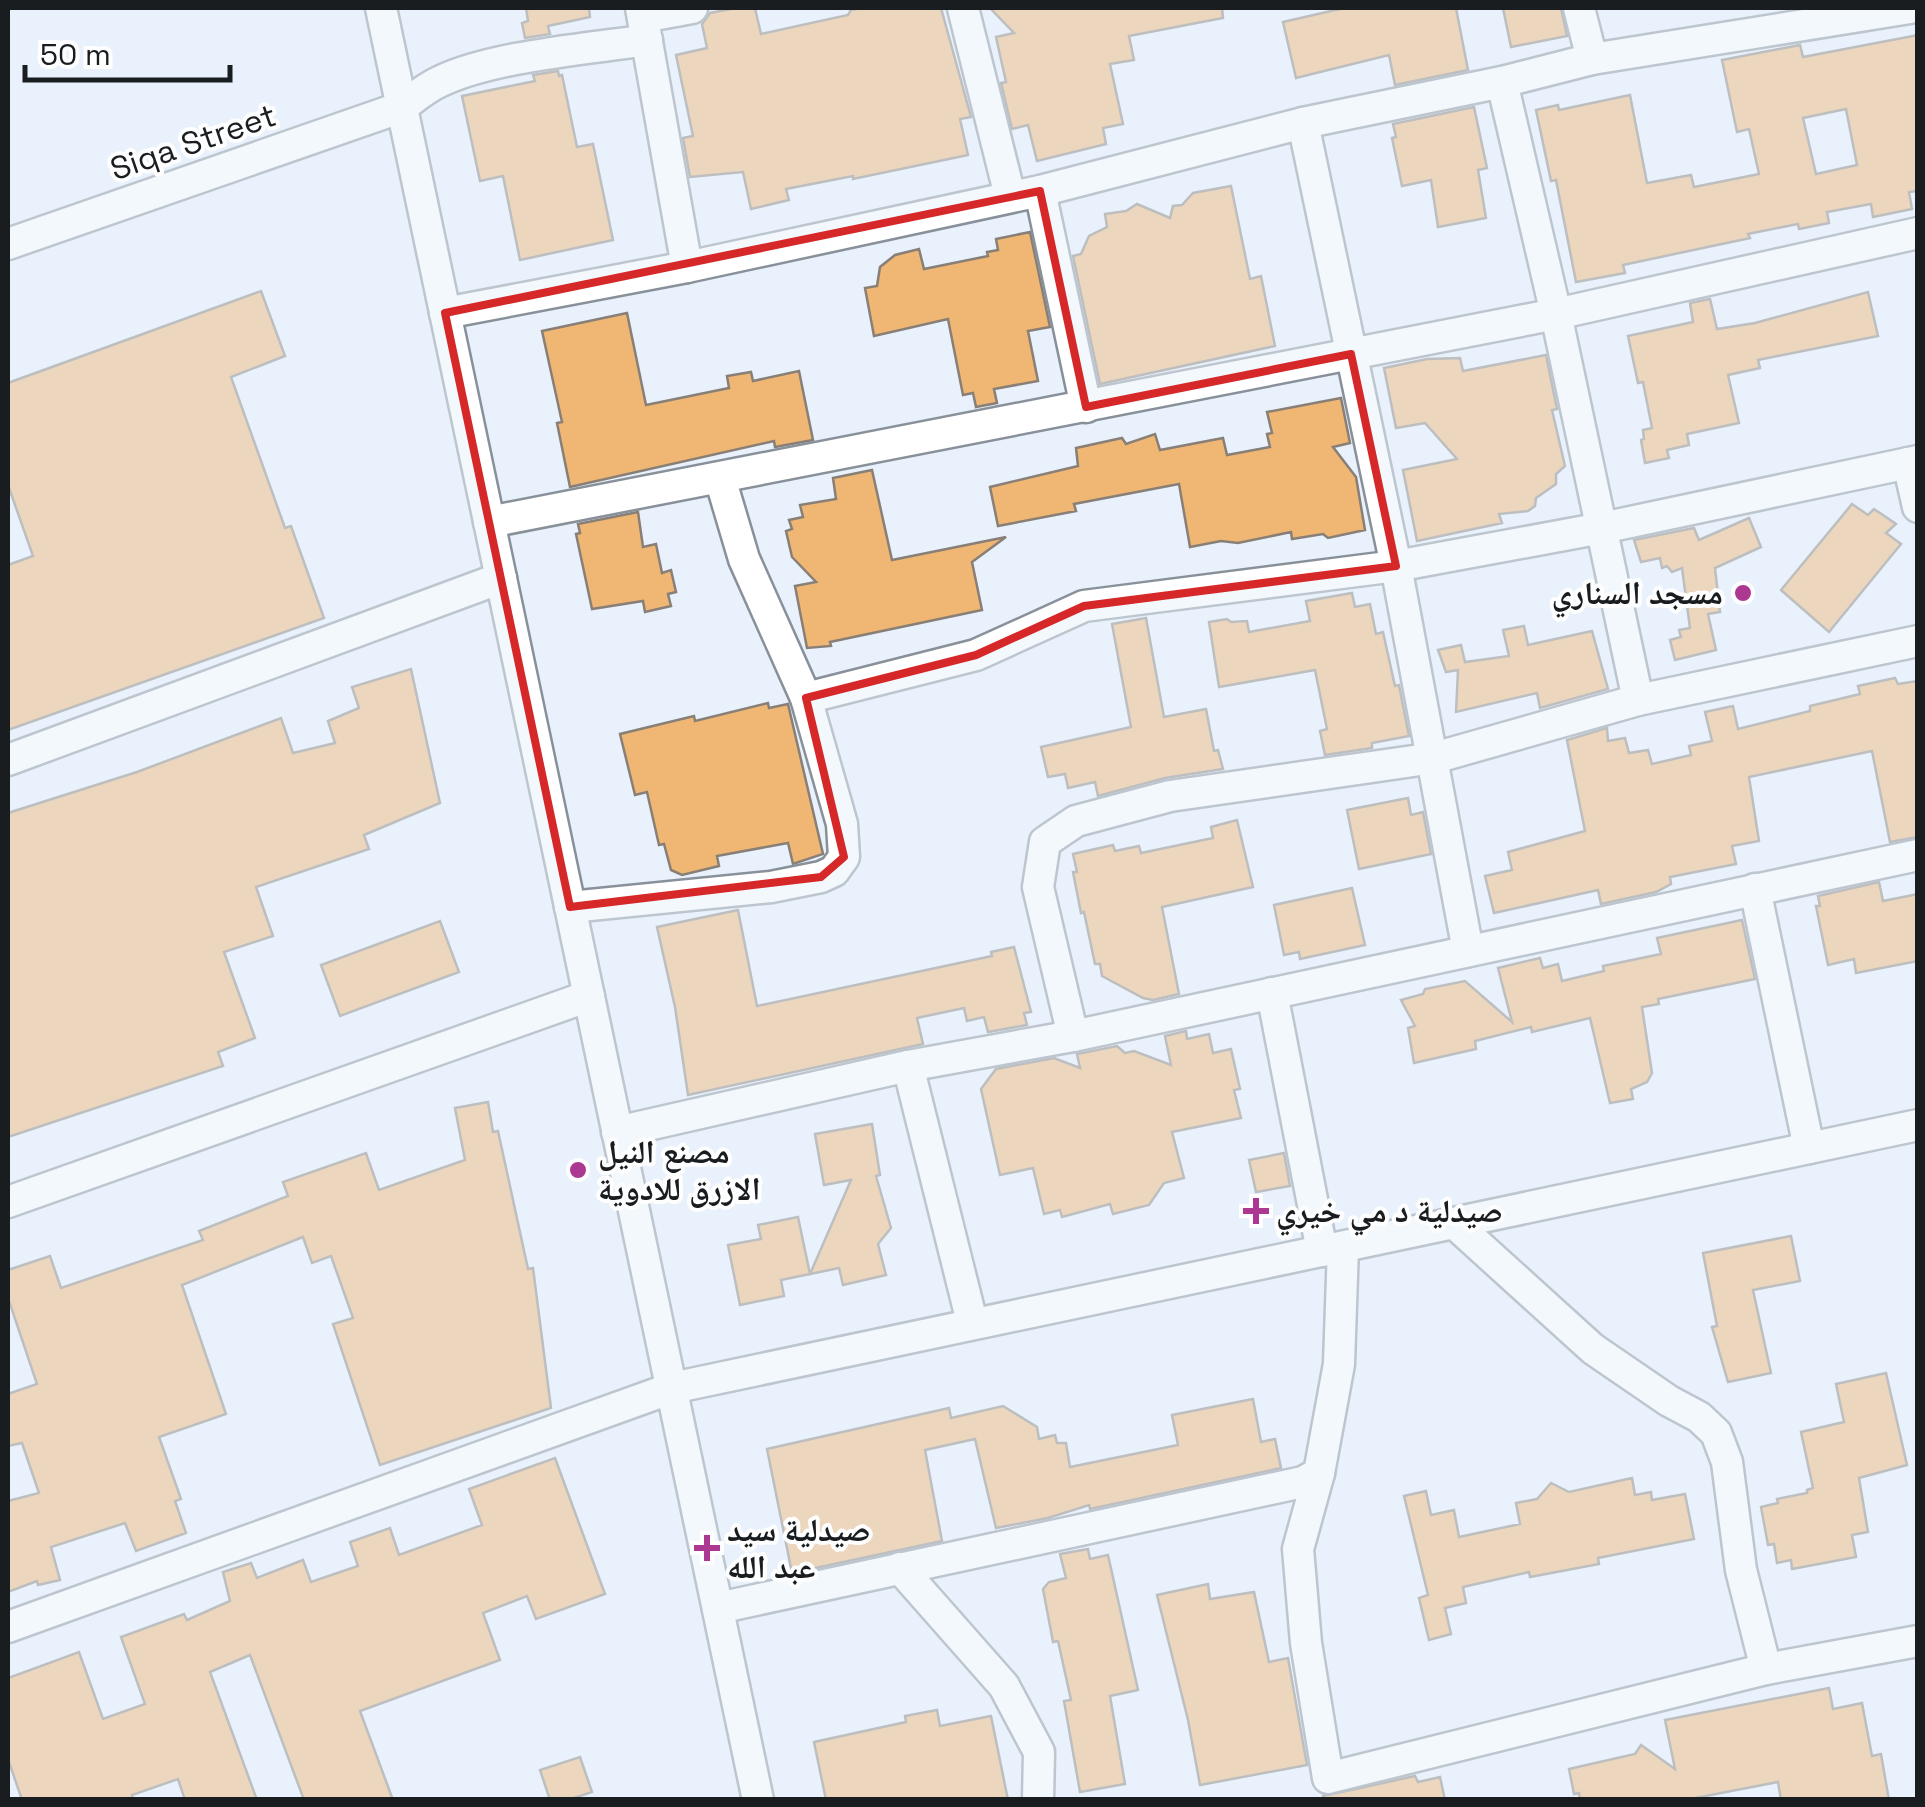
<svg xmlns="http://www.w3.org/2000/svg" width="1925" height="1807" font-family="'Space Grotesk','Noto Naskh Arabic',sans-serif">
	<rect width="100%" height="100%" fill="#e9f2fc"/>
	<g fill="#f0b673" stroke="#887f77" stroke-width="2.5" fill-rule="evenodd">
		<polygon points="526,8 589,8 590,17 548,26 550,34 525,38 522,23 528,21"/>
		<polygon points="736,8 755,8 761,34 848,15 851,10 862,8 941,8 971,117 960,119 968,155 853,179 853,176 786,189 789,200 751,209 743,172 690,177 683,138 693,136 676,55 707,48 702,24 710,13"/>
		<polygon points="990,8 1222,8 1223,18 1129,36 1134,60 1110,64 1123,124 1103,128 1106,144 1037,161 1028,125 1012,129 1001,83 1006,82 996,37 1014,33"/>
		<polygon points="1344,8 1456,8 1468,70 1395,85 1389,55 1296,78 1283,22"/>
		<polygon points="1503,8 1561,8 1567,36 1511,47"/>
		<path d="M1918 35V191L1909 192 1912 209 1873 217 1871 204 1827 212 1829 223 1799 229 1798 224 1748 234 1750 238 1623 265 1625 273 1576 282 1556 180 1551 181 1536 110 1558 105 1559 110 1630 95 1647 183 1691 175 1694 187 1759 174 1749 129 1737 132 1722 60 1800 45 1803 57ZM1846 109 1857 165 1816 174 1803 118Z"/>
		<polygon points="558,71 559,76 562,75 577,147 593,144 613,240 520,260 503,176 480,181 462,96 535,81 533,75"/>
		<polygon points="1474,107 1487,168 1478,170 1486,218 1438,227 1431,180 1402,186 1392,138 1396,137 1393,124"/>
		<polygon points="1231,186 1250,279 1261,276 1275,346 1100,384 1073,256 1081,254 1089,236 1107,227 1105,214 1126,211 1137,204 1170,218 1173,206 1182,205 1193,193"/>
		<polygon points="1030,232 1050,327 1028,331 1038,381 994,389 997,403 976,407 973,393 963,395 948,319 874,336 865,288 877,286 880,267 895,255 919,249 924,269 988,256 987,252 998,250 996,239"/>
		<polygon points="261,291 285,356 231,377 285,528 291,526 324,618 8,730 8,565 33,556 8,485 8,383"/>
		<polygon points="1868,292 1878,336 1758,360 1760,368 1728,375 1739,423 1687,434 1689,445 1667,450 1669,458 1645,463 1641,440 1644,439 1643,430 1652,428 1643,382 1638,383 1628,336 1693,322 1690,303 1710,299 1717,329 1755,323"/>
		<polygon points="627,313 646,405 729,388 727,376 751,372 753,381 799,371 813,440 775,447 774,441 570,487 557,423 562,422 542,331"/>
		<polygon points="1546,355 1557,409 1552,410 1565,466 1556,474 1556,484 1536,498 1535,506 1528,511 1499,514 1502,523 1417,541 1403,470 1457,459 1425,423 1396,428 1384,368 1427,359 1460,358 1463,371"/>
		<polygon points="1341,398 1350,443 1333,447 1356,477 1365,530 1328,538 1323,534 1292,539 1291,532 1238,543 1221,541 1190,547 1179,484 1074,504 1076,511 998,526 990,487 1078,466 1076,448 1122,438 1126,444 1155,434 1160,450 1223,438 1227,455 1270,447 1267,434 1272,433 1267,412"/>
		<polygon points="872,470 892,560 1006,537 972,562 982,610 830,642 831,646 807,648 795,586 816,582 792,557 786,531 792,529 789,520 803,517 800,505 836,499 833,478"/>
		<polygon points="1852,504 1868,515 1874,509 1896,524 1886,533 1901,544 1829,632 1781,590"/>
		<polygon points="638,512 643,547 656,544 662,573 671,570 676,592 668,594 671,606 645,612 643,601 592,609 576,534 580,533 578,524"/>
		<polygon points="1749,518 1761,547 1715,568 1720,612 1708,614 1716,650 1675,660 1670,640 1681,637 1679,630 1690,628 1682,568 1672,572 1667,566 1662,568 1660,558 1641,562 1634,540 1694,528 1699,540"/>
		<polygon points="1352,593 1355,607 1370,604 1376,634 1383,632 1395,686 1399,685 1409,736 1372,743 1372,748 1325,755 1320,731 1327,729 1315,670 1219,687 1209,622 1227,619 1231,622 1247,621 1249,632 1310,621 1306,601"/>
		<polygon points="1146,618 1164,717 1206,709 1214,751 1218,750 1223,769 1165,778 1098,796 1095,782 1068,788 1065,774 1048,777 1041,747 1131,727 1112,624"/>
		<polygon points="1524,626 1528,645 1592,631 1608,689 1540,708 1537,693 1456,712 1458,670 1446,672 1438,650 1461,645 1465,662 1509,656 1503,630"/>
		<polygon points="411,669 440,803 364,835 369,849 256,887 273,936 224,952 255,1038 218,1052 223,1066 8,1137 8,813 137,772 281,718 293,753 335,743 328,721 359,708 352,687"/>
		<polygon points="1895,678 1898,684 1918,681 1918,837 1890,842 1872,751 1749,777 1759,841 1732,846 1736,864 1670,877 1671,884 1656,892 1601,904 1598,890 1494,913 1485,876 1512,870 1508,852 1585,831 1567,740 1607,728 1608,741 1625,738 1629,753 1648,750 1652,764 1691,755 1689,746 1712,741 1705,712 1733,706 1738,729 1810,711 1810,706 1860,694 1858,686"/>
		<polygon points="768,703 769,708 788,704 823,854 793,864 788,843 717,856 719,866 682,875 671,870 664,844 659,845 647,792 635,795 620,734 694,716 695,721"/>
		<polygon points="1408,798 1411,815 1423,812 1431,854 1359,869 1347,810"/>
		<polygon points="1237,820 1253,887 1162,907 1179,994 1153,1000 1143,998 1102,976 1100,964 1095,964 1084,912 1081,913 1073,872 1077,872 1073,854 1113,845 1115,851 1139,846 1141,853 1213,838 1211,827"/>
		<polygon points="1879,882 1883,901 1918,894 1918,961 1856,973 1854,959 1828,965 1816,906 1820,906 1818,896"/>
		<polygon points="1352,888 1365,945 1300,959 1299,952 1284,955 1274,905"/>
		<polygon points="738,910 757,1006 992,956 991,952 1014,947 1031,1012 1024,1013 1027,1025 988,1032 984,1017 967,1021 964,1008 917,1018 923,1044 688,1095 675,1007 657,927"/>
		<polygon points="1742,920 1755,979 1658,999 1659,1004 1642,1007 1652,1073 1647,1082 1631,1089 1633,1099 1610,1103 1590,1018 1532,1032 1531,1027 1475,1041 1476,1049 1414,1063 1408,1028 1415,1026 1401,1000 1423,994 1425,989 1465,981 1512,1022 1498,968 1540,958 1543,968 1558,964 1562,981 1604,971 1603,966 1661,954 1657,938"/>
		<polygon points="440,921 459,972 340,1016 321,965"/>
		<polygon points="1186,1031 1187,1039 1209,1034 1213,1053 1231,1049 1240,1089 1234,1090 1241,1118 1172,1132 1184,1178 1164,1183 1149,1205 1113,1214 1110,1204 1062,1217 1060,1210 1044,1214 1033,1168 1000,1175 981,1089 996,1069 1054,1058 1080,1068 1077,1054 1117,1046 1125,1053 1134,1051 1171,1065 1165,1036"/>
		<polygon points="488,1102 493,1132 498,1131 528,1269 533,1268 551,1408 380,1465 333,1324 353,1318 331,1256 312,1263 303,1237 182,1285 226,1414 159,1437 181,1499 175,1501 186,1533 136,1551 125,1523 51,1547 60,1580 38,1585 37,1581 8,1592 8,1501 39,1493 22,1443 8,1446 8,1394 37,1384 8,1298 8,1270 50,1256 61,1288 203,1240 199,1231 288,1196 283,1182 366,1153 379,1190 465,1160 455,1108"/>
		<polygon points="872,1124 880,1175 876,1176 891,1228 878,1244 886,1275 843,1285 839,1268 810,1274 851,1180 824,1185 815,1134"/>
		<polygon points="1284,1153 1290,1186 1256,1192 1249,1160"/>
		<polygon points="798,1217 810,1274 781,1280 784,1296 740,1305 728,1245 761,1239 758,1225"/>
		<polygon points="1791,1236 1800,1281 1753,1290 1771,1373 1728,1382 1712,1327 1717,1326 1703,1253"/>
		<polygon points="1886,1373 1907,1465 1859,1478 1868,1532 1852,1535 1856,1557 1792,1569 1791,1560 1777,1563 1774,1544 1768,1545 1761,1507 1778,1503 1777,1499 1807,1493 1807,1490 1813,1488 1801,1432 1844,1422 1836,1384"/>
		<polygon points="1253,1399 1261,1442 1275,1439 1281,1468 1090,1509 1089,1505 1048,1518 996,1528 975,1439 925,1450 942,1541 792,1573 767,1449 949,1408 951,1418 1003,1406 1037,1427 1039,1439 1055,1435 1057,1443 1066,1443 1070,1467 1178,1445 1172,1415"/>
		<polygon points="555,1458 605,1594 536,1619 527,1596 483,1613 500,1660 360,1711 393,1800 304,1800 250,1655 210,1672 257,1800 185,1800 178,1779 132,1795 133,1800 22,1800 8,1759 8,1678 79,1652 103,1719 145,1704 121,1637 184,1614 187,1620 230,1601 223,1572 251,1563 257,1578 303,1560 311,1582 358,1566 350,1542 390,1528 399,1555 482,1525 469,1489"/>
		<polygon points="1632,1478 1635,1495 1651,1492 1652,1500 1685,1494 1694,1539 1598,1558 1599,1564 1530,1577 1529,1572 1463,1587 1466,1603 1445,1608 1451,1634 1429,1640 1419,1598 1428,1595 1404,1496 1426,1491 1431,1515 1454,1510 1459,1537 1520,1524 1516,1503 1537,1499 1551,1483 1569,1492"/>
		<polygon points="1088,1549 1090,1559 1108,1555 1138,1690 1110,1696 1125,1784 1080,1792 1064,1701 1071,1700 1058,1641 1053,1642 1043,1589 1049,1582 1066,1578 1060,1554"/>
		<polygon points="1208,1584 1210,1599 1254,1592 1269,1662 1288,1658 1307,1765 1200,1785 1188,1720 1157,1595"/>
		<polygon points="1829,1688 1833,1709 1862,1703 1872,1756 1881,1754 1889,1800 1781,1800 1778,1782 1685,1800 1580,1800 1579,1793 1574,1794 1569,1769 1635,1754 1641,1745 1675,1769 1665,1720"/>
		<polygon points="937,1710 940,1726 991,1716 1008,1800 826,1800 814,1742 906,1722 905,1716"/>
		<polygon points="580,1757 592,1792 568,1800 550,1800 540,1770"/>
		<polygon points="1415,1776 1418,1782 1440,1777 1445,1800 1324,1800 1323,1796"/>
	</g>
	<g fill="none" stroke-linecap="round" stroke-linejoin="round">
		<g stroke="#889099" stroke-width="35">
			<g id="minor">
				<polyline points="381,8 758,1800"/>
				<polyline points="641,8 687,267"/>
				<polyline points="963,8 1010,196"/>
				<polyline points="1579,8 1592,59"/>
				<polyline points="643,17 692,8"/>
				<polyline points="1502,82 1556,314 1638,700"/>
				<polyline points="1303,123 1396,566 1468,951"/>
				<polyline points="1040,191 1086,407"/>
				<path d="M8 244 402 107C414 98 427 87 441 81 493 56 588 49 647 40"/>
				<polyline points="445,313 687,267 1040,191 1303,123 1502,82 1592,59 1910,8"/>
				<polyline points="1908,463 1918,507"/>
				<polyline points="489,522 1556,314 1918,233"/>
				<polyline points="806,698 976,655 1084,606 1396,566 1602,528 1918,461"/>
				<polyline points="8,760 501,578"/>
				<polyline points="1755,889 1809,1148"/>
				<polyline points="570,907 771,887 821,877 834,871 844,857 842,824 806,698 744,559 720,478"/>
				<polyline points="1272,993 1322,1251"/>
				<polyline points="1073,1036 1038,887 1045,842 1076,821 1170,796 1434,758 1638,700 1918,641"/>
				<polyline points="908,1066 972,1322"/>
				<polyline points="617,1132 908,1066 1073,1036 1918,855"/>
				<polyline points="8,1202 589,996"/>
				<polyline points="1454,1223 1593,1349 1669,1401 1699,1417 1716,1433 1727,1462 1741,1570 1766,1669 1918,1641"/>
				<polyline points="1319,1473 1298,1549 1306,1643 1328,1778 1766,1669"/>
				<polyline points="900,1568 1004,1686 1039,1752 1038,1800"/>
				<polyline points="718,1608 1303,1482 1319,1473 1339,1364 1343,1247"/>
				<polyline points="8,1627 672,1388 1918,1125"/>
			</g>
		</g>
		<use href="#minor" stroke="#fff" stroke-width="30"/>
	</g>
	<path d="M0 0H1925V1807H0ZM1040 191 1086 407 1351 354 1396 566 1084 606 976 655 806 698 844 857 821 877 570 907 445 313Z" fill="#e9f2fc" fill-opacity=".55" fill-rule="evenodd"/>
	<path fill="none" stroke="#d62828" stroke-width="8" stroke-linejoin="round" d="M1040 191 1086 407 1351 354 1396 566 1084 606 976 655 806 698 844 857 821 877 570 907 445 313Z"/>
	<g fill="#ac3892" stroke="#fefefe" stroke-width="4">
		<circle cx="1743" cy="593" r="10"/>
		<circle cx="578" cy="1170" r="10"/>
		<path d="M1251 1196h10v10h10v10h-10v10h-10v-10h-10v-10h10z"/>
		<path d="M702 1533h10v10h10v10h-10v10h-10v-10h-10v-10h10z"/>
	</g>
	<g text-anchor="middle" stroke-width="8" stroke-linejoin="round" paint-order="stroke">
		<g font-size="32" fill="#1a1d20" stroke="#fefefe">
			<text transform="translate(193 142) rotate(-19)" y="11">Siqa Street</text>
		</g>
		<g font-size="32" font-weight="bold" fill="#1a1d20" stroke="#fefefe" text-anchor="start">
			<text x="1723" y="604" text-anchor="end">مسجد السناري</text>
			<text x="598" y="1163">مصنع النيل<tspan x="598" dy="37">الازرق للادوية</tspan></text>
			<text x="1276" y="1222">صيدلية د مي خيري</text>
			<text x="727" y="1541">صيدلية سيد<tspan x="727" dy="37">عبد الله</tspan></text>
		</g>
	</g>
	<rect width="1925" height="1807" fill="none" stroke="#1a1d20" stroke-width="20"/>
	<path d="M25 65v15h205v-15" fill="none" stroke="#1a1d20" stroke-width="5"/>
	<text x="40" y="65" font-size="30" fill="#1a1d20" stroke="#fefefe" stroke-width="8" paint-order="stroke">50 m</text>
</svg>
